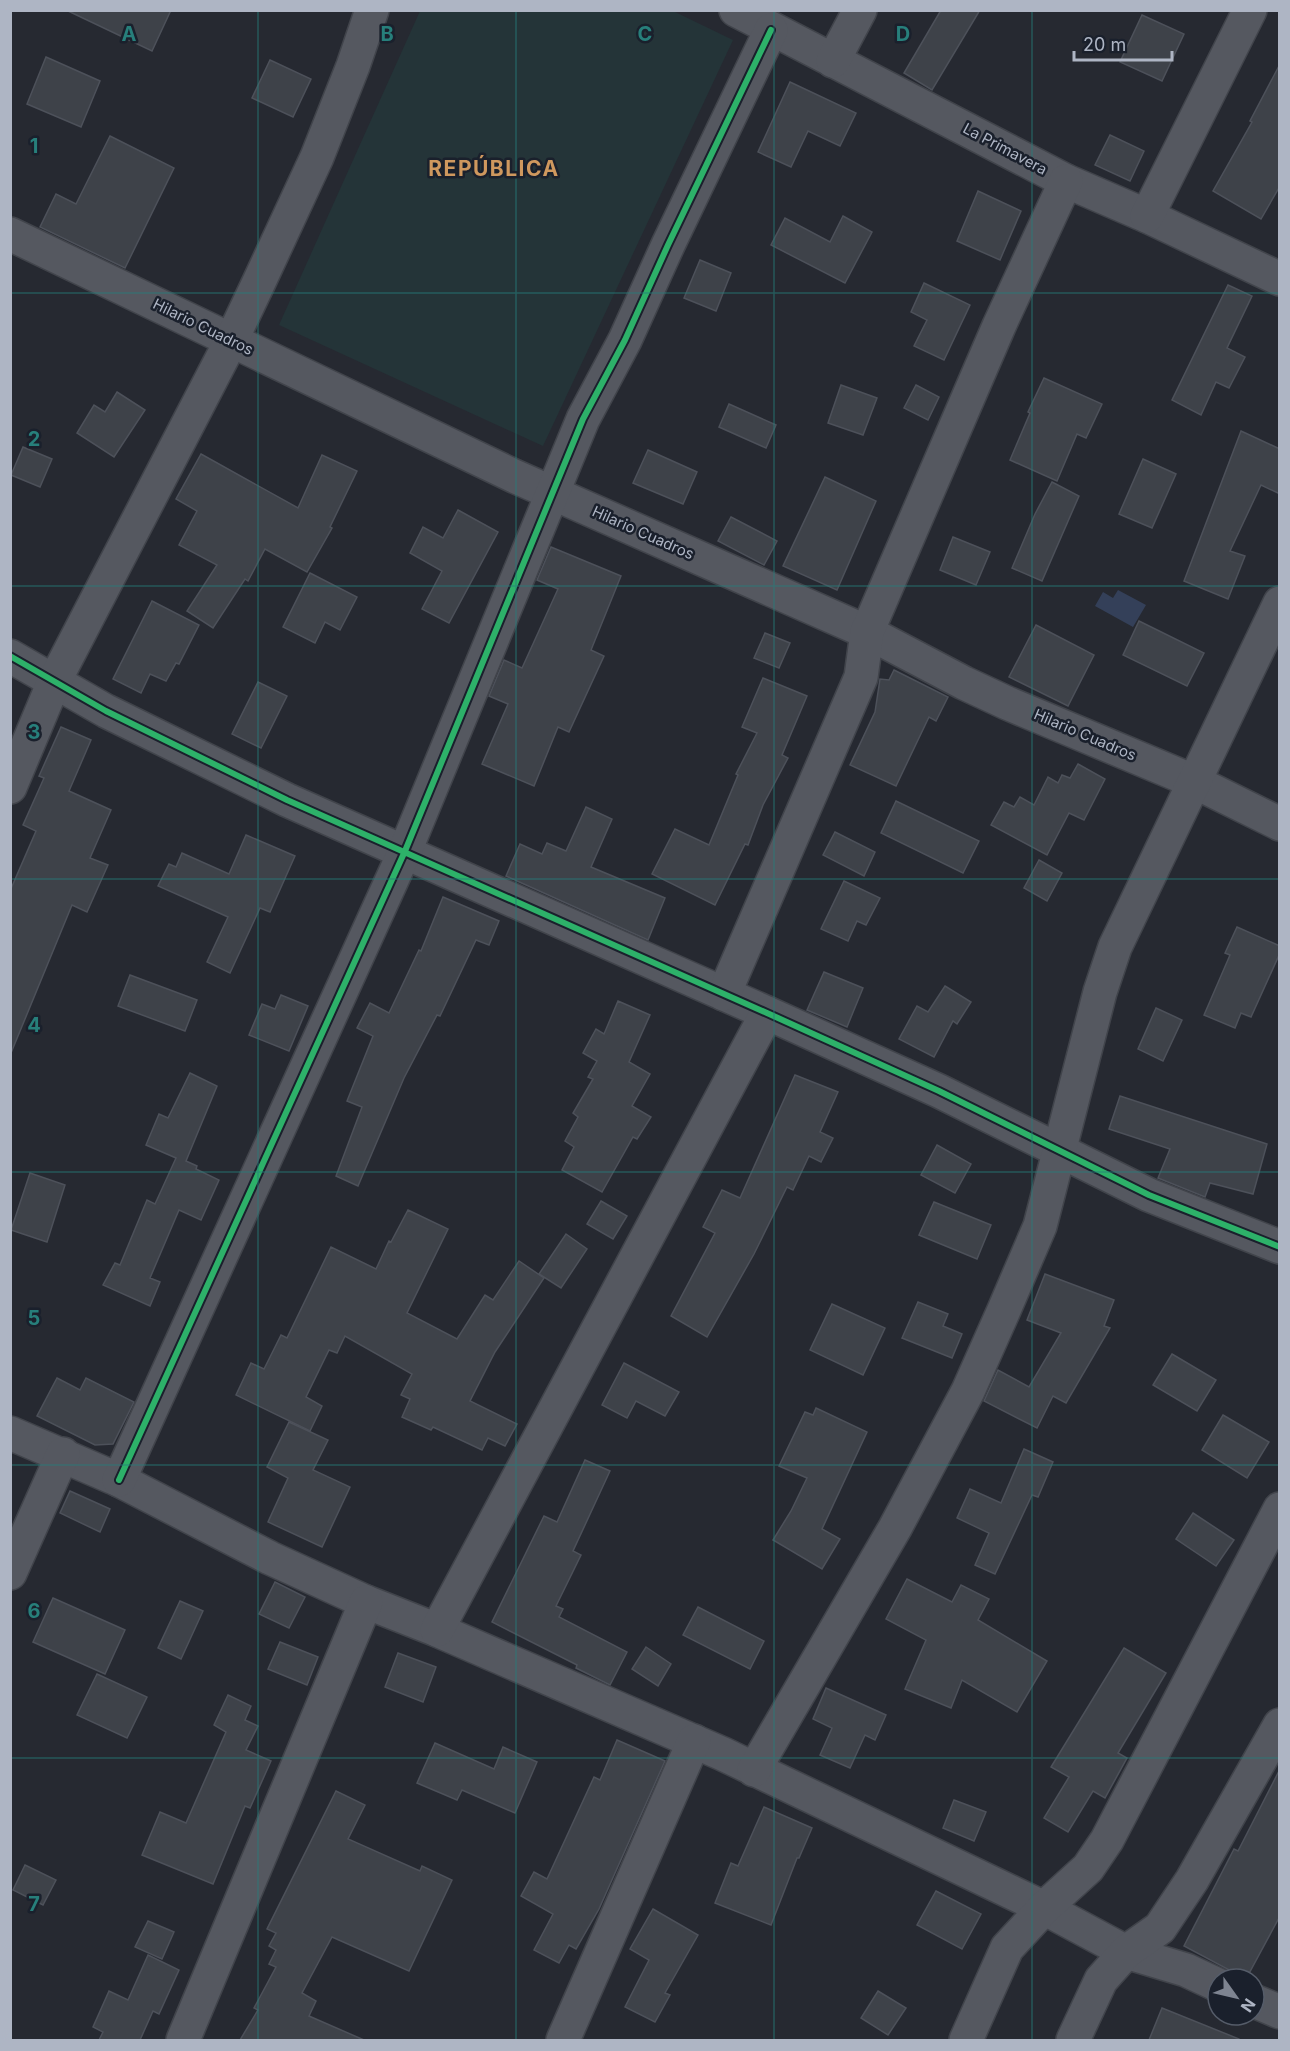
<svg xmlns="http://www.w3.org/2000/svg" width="1290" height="2051" font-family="Inter,sans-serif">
	<rect width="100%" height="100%" fill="#262931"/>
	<polygon fill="#243438" points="420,11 673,11 733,40 543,446 279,325"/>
	<polygon fill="#344059" points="1118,590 1146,605 1133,627 1095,606 1103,592 1113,598"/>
	<g fill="#3e4249" stroke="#4d515a" stroke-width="1.5">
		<polygon points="66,10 171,10 152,51"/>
		<polygon points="941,10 980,10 932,90 904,73"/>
		<polygon points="1142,15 1184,34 1162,81 1120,62"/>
		<polygon points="46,57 100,81 81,127 27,104"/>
		<polygon points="270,60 311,79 293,117 252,98"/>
		<polygon points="1280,64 1280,186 1261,219 1213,191 1252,122 1250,121"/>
		<polygon points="790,82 856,113 840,146 808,131 791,167 758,152"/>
		<polygon points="1110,135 1144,151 1130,181 1095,165"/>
		<polygon points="110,136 174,168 125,268 40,227 56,194 76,204"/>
		<polygon points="978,191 1021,211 1000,260 957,241"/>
		<polygon points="843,216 872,232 845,283 771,245 785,218 830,242"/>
		<polygon points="700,260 731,273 716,311 684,298"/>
		<polygon points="924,283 970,305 944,360 914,346 927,320 911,312"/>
		<polygon points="1228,285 1252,296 1227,348 1245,357 1229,388 1216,382 1201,415 1172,400"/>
		<polygon points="1044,378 1102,404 1086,438 1077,434 1057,481 1010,460 1030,413 1028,412"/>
		<polygon points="841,385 877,398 863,435 828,423"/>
		<polygon points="916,385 939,397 928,420 904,408"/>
		<polygon points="117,392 145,410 114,457 77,433 94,405 105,412"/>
		<polygon points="729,404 776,425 766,448 719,427"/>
		<polygon points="1241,431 1280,449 1280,494 1261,485 1230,551 1245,556 1228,599 1184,581"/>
		<polygon points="23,447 52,459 40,487 11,475"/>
		<polygon points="648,450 697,472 683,504 633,483"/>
		<polygon points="201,454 298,508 322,455 357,471 330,527 332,528 307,572 265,549 248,581 245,579 213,628 187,611 217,565 179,545 197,511 176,499"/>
		<polygon points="1143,459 1176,474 1152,528 1119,514"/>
		<polygon points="825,477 876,501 837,590 783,566"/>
		<polygon points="1052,482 1079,496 1042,581 1012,568 1035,514"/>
		<polygon points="458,510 498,532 449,623 422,609 442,571 410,553 423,527 443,538"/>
		<polygon points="731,517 777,541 764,565 718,541"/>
		<polygon points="953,537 990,552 976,585 940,570"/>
		<polygon points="551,547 621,576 591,650 604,656 569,732 558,727 534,786 482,764 508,704 489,696 504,660 522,668 558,589 537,580"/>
		<polygon points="310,573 357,597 340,630 325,622 315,643 283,627"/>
		<polygon points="152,601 199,625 179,664 176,663 166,681 150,674 141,693 113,679"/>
		<polygon points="1139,621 1204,653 1187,686 1123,655"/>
		<polygon points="1036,625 1094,655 1068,706 1009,677"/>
		<polygon points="765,633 790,643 779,668 754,658"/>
		<polygon points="894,670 948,697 936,721 929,717 896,786 850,765 875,712 880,679 889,680"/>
		<polygon points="763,678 807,696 782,755 788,758 763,805 748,845 745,844 715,905 652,874 675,829 709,845 738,775 736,774 757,733 742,727"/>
		<polygon points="258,682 287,696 261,748 232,734"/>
		<polygon points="61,727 91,740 69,791 111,810 90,858 108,865 87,912 72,905 11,1053 10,891 36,831 23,825 44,778 39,776"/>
		<polygon points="1078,764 1105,779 1084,820 1069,813 1047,855 991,825 1004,802 1014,807 1020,797 1034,805 1048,777 1058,783 1062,775 1070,778"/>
		<polygon points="896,801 979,841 963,873 881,833"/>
		<polygon points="586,807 612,819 591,867 665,898 648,940 506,876 520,844 542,854 547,843 566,851"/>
		<polygon points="835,832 875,852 864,876 823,855"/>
		<polygon points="246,835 295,856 270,912 260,908 230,973 207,962 228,917 158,886 169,864 176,867 182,853 229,874"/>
		<polygon points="1039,860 1062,873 1047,901 1024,888"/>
		<polygon points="844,881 880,898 866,925 857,921 848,941 821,929"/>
		<polygon points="443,897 499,921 489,945 476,940 440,1016 437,1015 404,1078 358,1186 336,1176 362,1107 347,1101 373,1036 357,1028 370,1003 389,1013 419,950 421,951"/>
		<polygon points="1237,927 1280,946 1280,953 1251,1017 1241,1013 1235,1028 1204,1015 1230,955 1225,953"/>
		<polygon points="824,972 863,988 847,1027 807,1010"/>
		<polygon points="130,975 197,1000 185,1031 118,1006"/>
		<polygon points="945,986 971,1002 957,1024 953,1021 934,1057 899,1039 917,1006 928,1012"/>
		<polygon points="281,995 308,1006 289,1051 249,1035 262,1004 275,1009"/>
		<polygon points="618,1001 650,1015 629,1062 650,1074 632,1106 651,1117 637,1139 633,1137 602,1192 562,1170 574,1147 565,1141 578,1117 573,1113 593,1079 588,1077 597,1061 583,1053 596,1029 604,1034"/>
		<polygon points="1156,1008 1182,1020 1163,1061 1138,1049"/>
		<polygon points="190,1073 217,1086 186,1161 197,1166 196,1169 219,1180 201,1220 179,1210 150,1278 160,1282 150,1306 103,1285 115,1263 120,1265 147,1200 155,1204 176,1158 146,1145 159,1114 168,1118"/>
		<polygon points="795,1075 838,1092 820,1132 833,1138 821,1162 809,1156 793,1190 787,1187 754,1254 707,1337 671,1316 715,1233 703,1227 722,1190 740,1198"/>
		<polygon points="1120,1096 1267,1144 1253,1194 1210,1183 1205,1197 1158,1178 1170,1149 1109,1129"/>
		<polygon points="937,1145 971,1164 955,1193 921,1175"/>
		<polygon points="30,1173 65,1185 47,1242 11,1230"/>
		<polygon points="601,1201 627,1216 613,1239 587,1224"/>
		<polygon points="934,1202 991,1225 977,1259 919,1235"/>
		<polygon points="408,1210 448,1229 407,1313 457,1339 485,1295 493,1300 519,1261 544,1278 495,1352 470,1401 517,1424 505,1446 488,1438 482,1450 433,1427 431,1430 402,1417 410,1399 401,1395 412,1374 345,1336 337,1353 329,1350 306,1397 322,1406 310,1431 236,1395 251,1363 264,1369 281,1335 287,1338 331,1247 376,1269 389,1241 391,1242"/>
		<polygon points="566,1234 587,1249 561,1288 539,1274"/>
		<polygon points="1045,1274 1114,1300 1104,1326 1110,1328 1066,1403 1053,1396 1037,1428 984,1401 998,1370 1029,1387 1061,1333 1027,1320"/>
		<polygon points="918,1302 948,1314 943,1326 962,1334 952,1358 902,1338"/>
		<polygon points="832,1304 885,1328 863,1375 810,1350"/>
		<polygon points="1172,1354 1216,1380 1197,1411 1153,1385"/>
		<polygon points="624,1363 679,1392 665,1416 636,1401 627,1418 602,1405"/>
		<polygon points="57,1378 80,1390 86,1378 134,1402 113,1444 95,1445 37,1416"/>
		<polygon points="816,1408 867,1432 822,1529 840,1539 822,1569 773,1540 791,1511 807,1478 779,1466 805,1412 813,1415"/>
		<polygon points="1223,1415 1269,1442 1247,1478 1202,1450"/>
		<polygon points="289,1422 328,1440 313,1470 350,1487 322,1547 268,1522 288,1478 267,1467"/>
		<polygon points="1024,1449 1053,1462 1038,1497 1032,1495 995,1574 975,1565 989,1533 957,1518 970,1489 1001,1503"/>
		<polygon points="585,1460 610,1471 573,1551 581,1555 556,1606 563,1609 559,1617 627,1652 610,1685 576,1668 577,1665 492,1622 544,1516 557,1522"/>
		<polygon points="70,1491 110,1509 100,1532 60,1513"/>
		<polygon points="1193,1513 1234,1540 1216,1566 1176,1539"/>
		<polygon points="907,1579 952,1602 961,1585 989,1599 978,1620 1047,1661 1017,1712 962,1680 951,1708 905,1689 926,1640 886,1619"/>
		<polygon points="275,1582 305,1597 289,1628 259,1614"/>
		<polygon points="53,1598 125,1630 105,1674 33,1642"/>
		<polygon points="180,1601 203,1611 181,1659 158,1648"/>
		<polygon points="698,1607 764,1641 750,1669 683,1635"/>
		<polygon points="280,1642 318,1657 307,1685 268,1669"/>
		<polygon points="646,1647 671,1664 658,1686 632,1669"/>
		<polygon points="1124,1648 1166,1673 1118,1753 1127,1758 1105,1798 1093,1791 1068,1832 1044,1818 1069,1777 1051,1767"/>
		<polygon points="398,1653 436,1667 423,1702 385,1687"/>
		<polygon points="97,1674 147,1697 127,1738 77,1715"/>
		<polygon points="826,1688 886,1715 875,1740 865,1735 850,1768 820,1755 832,1728 813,1719"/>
		<polygon points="228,1695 251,1706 245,1720 258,1726 246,1750 271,1761 250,1808 245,1806 213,1884 142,1855 160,1812 186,1823 226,1732 214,1725"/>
		<polygon points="617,1740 665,1761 599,1909 576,1949 569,1945 559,1963 534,1950 553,1914 521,1896 534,1872 547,1879 594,1777 600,1780"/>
		<polygon points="435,1743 494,1769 503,1747 537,1762 515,1813 462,1790 457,1800 417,1783"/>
		<polygon points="1280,1769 1280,1916 1246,1979 1184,1946 1234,1849 1238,1851"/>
		<polygon points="336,1791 365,1805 348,1839 420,1871 422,1866 452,1880 409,1971 332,1937 302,1993 316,2001 309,2016 364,2040 240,2040 258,2010 254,2008 276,1967 269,1964 276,1950 269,1946 276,1933 267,1929"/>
		<polygon points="954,1800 986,1812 974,1841 943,1828"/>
		<polygon points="764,1807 812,1828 799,1858 797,1858 771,1925 715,1903 731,1863 738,1866"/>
		<polygon points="25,1865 56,1880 43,1905 13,1890"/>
		<polygon points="936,1891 981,1914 962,1949 917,1925"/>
		<polygon points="653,1909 698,1935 665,1993 670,1995 655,2022 625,2007 649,1960 630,1949"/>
		<polygon points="148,1921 174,1932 162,1959 135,1947"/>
		<polygon points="148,1955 179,1970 159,2014 153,2011 140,2040 99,2040 103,2032 93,2027 109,1991 128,2000"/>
		<polygon points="878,1991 906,2008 888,2035 861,2018"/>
		<polygon points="1162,2008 1239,2039 1239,2040 1149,2040"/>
	</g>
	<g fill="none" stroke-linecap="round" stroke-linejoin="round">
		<g stroke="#41444b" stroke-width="36">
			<g id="minor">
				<polyline points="736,10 1066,181 1147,216 1280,279"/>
				<polyline points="833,61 860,10"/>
				<polyline points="1147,216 1250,10"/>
				<polyline points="10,234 514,476 867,632 964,683 1007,703 1193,781 1280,824"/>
				<polyline points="10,656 106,711 287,800 767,1013 939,1091 1149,1195 1280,1247"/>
				<polyline points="10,787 54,682 231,341 259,282 317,157 353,66 372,10"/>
				<polyline points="724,994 861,677 867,632 999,326 1066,181"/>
				<polyline points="10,1433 119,1480 270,1558 366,1602 437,1630 723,1754 1044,1908 1126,1952 1186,1970 1218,1985"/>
				<polyline points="119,1480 405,851 583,419 625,340 668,245 771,30"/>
				<polyline points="10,1573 63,1454"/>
				<polyline points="437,1630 767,1013"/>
				<polyline points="754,1770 895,1528 968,1391 1004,1310 1040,1226 1100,992 1115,947 1280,603"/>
				<polyline points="1254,2001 1280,2012"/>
				<polyline points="183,2040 366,1602"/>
				<polyline points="563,2040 694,1741"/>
				<polyline points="966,2040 1007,1948 1044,1908 1088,1868 1107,1840 1280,1509"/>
				<polyline points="1073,2040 1101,1980 1126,1952 1160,1928 1192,1880 1280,1725"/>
			</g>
		</g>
		<use href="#minor" stroke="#555860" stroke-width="33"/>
		<g stroke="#1a202c" stroke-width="10">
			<g id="cycleway">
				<polyline points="10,656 106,711 287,800 767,1013 939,1091 1149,1195 1280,1247"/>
				<polyline points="119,1480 405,851 583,419 625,340 668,245 771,30"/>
			</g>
		</g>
		<use href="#cycleway" stroke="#2db169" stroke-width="6"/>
	</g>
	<path fill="none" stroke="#277f7b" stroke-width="1.5" stroke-opacity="0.55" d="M258 10V2040M516 10V2040M774 10V2040M1032 10V2040M10 293H1280M10 586H1280M10 879H1280M10 1172H1280M10 1465H1280M10 1758H1280"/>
	<g text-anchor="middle" stroke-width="5" stroke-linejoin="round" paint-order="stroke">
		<g font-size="15" fill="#aeb5c4" stroke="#1a202c">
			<text transform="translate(1005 149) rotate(28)" y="5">La Primavera</text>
			<text transform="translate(203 327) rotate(26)" y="5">Hilario Cuadros</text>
			<text transform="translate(643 533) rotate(24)" y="5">Hilario Cuadros</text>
			<text transform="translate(1085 735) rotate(23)" y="5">Hilario Cuadros</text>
		</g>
		<g font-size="21" font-weight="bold" letter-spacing="1.5" fill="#cf985e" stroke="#1a202c">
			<text x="494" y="176">REPÚBLICA</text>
		</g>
	</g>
	<g font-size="20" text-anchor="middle" font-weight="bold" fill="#277f7b" stroke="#1a202c" stroke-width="5" stroke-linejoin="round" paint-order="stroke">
		<text x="129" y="41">A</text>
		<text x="387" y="41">B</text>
		<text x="645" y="41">C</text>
		<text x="903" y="41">D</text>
		<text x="34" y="153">1</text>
		<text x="34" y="446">2</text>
		<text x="34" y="739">3</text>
		<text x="34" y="1032">4</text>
		<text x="34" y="1325">5</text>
		<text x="34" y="1618">6</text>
		<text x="34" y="1911">7</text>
	</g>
	<rect width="1290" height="2051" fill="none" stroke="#aeb5c4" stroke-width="24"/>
	<g transform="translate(1236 1997) rotate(124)"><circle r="28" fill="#1a202c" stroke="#555c69" stroke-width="1.5"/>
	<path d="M0-4.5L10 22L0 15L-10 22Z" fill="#7e8491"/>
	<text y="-9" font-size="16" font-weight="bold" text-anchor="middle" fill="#aeb5c4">N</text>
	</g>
	<path d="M1074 51v9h98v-9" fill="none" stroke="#aeb5c4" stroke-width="3"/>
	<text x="1083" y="51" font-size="18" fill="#aeb5c4" stroke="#1a202c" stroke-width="4.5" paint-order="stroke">20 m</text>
</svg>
